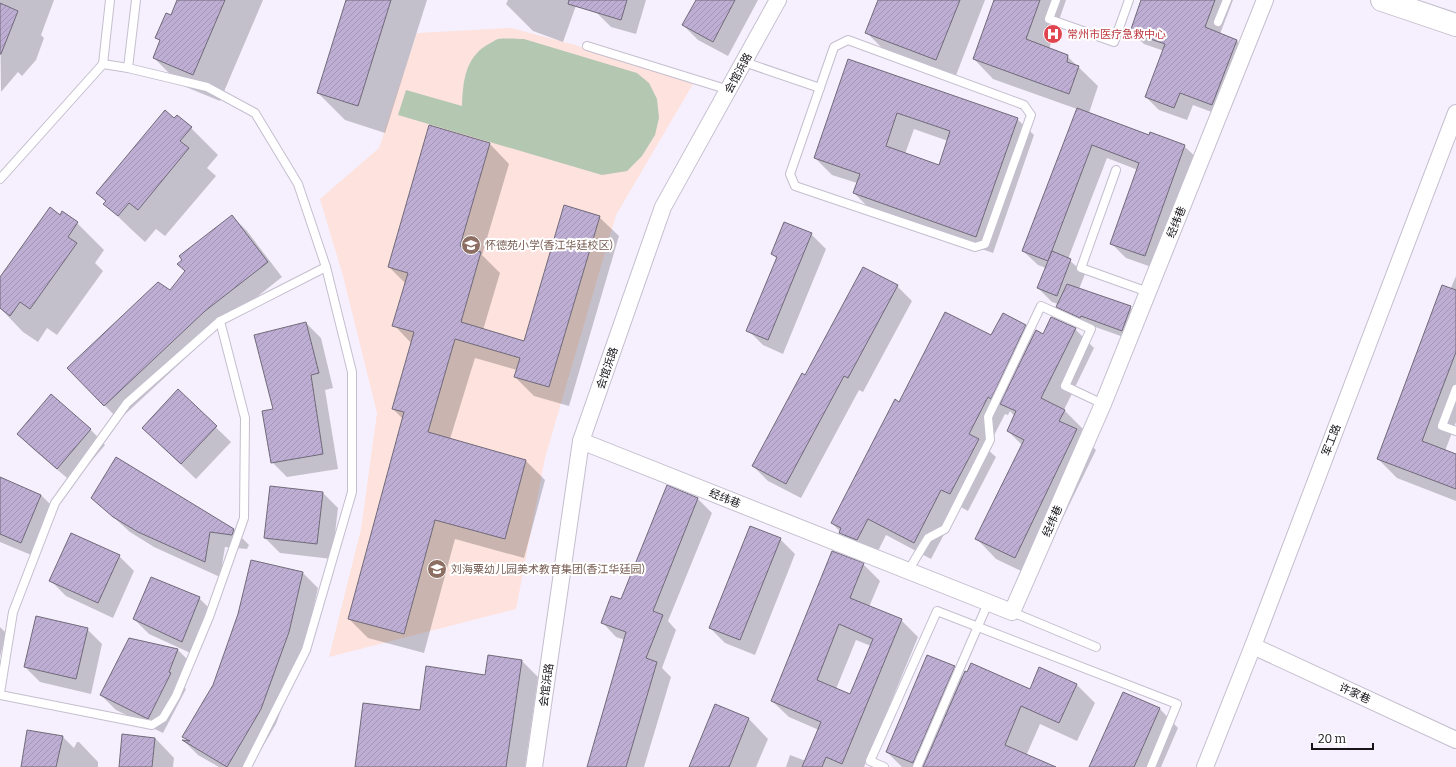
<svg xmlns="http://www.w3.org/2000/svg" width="1456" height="767" font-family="Bitter,'Noto Sans SC',serif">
	<defs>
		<pattern id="building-hatch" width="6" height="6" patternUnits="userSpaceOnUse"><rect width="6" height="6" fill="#beaed4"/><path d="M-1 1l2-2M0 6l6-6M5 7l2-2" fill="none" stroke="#a395b5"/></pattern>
	</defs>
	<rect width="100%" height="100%" fill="#f6f0fe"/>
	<polygon fill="#fde2dd" points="511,28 575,45 693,84 616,215 545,458 516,609 329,657 361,529 377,413 343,276 320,199 379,148 417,33"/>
	<path fill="#b3c7b1" d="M524 39 637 73 649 83 657 99 659 118 655 135 642 156 627 171 602 175 398 115 406 90 462 106C463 82 465 58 487 45 491 43 495 40 498 39 506 38 516 39 524 39Z"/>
	<g fill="#0003" fill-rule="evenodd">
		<polygon points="0,0 54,0 41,35 44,38 36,60 22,76 18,72 1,92"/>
		<polygon points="178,0 263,0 220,101 181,85 154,58 161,42 157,38 171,16"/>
		<polygon points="347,0 427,0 385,133 345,120 318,93"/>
		<polygon points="508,0 578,0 563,42 533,31 506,4"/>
		<polygon points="599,0 646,0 636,34 611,27 596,12"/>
		<polygon points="697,0 758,0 728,56 698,40 683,25"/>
		<polygon points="879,0 985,0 955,78 885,51 866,32"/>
		<polygon points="995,0 1066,0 1049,49 1067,56 1098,86 1089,113 1150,137 1184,146 1199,160 1160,270 1126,258 1111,243 1138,170 1107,158 1068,259 1085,274 1079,289 1130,307 1140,317 1132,340 1067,317 1057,307 1058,304 1052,302 1038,288 1046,268 1038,265 1023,251 1077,109 993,79 974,59"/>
		<polygon points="1142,0 1233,0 1220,34 1236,40 1249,53 1225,117 1193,105 1187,120 1159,110 1146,97 1164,51 1144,44 1131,31"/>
		<path d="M848 60 1017 119 1034 135 993 253 871 210 854 193 857 183 832 175 815 158ZM914 129 948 141 939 166 905 154Z"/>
		<polygon points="174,119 191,128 218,155 207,168 216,176 165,236 156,229 145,242 132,230 105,204 106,202 98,193"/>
		<polygon points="490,144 509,164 482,255 500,273 483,330 525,342 599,217 619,236 569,406 534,396 515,377 517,370 475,358 450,439 526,461 545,480 524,558 455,539 424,653 368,638 349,619 403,419 393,409 412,344 394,325 406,284 389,267"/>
		<polygon points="63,212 77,223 104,250 95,263 103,271 57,335 47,328 38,342 23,332 0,308 0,278"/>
		<polygon points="232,216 247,231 282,277 220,326 119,420 68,368 170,291"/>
		<polygon points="811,234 826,249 783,354 763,345 748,330 777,259 772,254"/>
		<polygon points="1456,276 1456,422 1445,451 1456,455 1456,501 1397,478 1378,459"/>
		<polygon points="897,286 912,301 863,392 859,390 801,498 768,481 753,466 806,376"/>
		<polygon points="306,323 321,338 333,388 325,390 338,469 287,477 272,462 274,410"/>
		<polygon points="1025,326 1034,335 1043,335 1075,329 1094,348 1064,410 1084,430 1081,435 1096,450 1034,577 996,559 977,539 1022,445 1008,431 1015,417 1010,411 1008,415 1005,414 987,449 996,457 968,511 959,506 931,559 886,535 875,557 857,550 832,523 900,403 992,336"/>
		<polygon points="178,391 231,442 196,479 158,443"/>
		<polygon points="51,395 91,430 105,445 73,483 33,449 18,434"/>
		<polygon points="0,478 41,495 56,510 36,557 0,542"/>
		<polygon points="323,493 338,508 332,559 280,553 265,538"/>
		<polygon points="92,498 234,530 249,545 247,549 225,547 220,577 154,547 130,532"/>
		<polygon points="697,498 712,513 668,621 676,630 662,668 671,677 644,767 588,767 625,640 616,637 602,622 622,601"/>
		<polygon points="780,539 795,554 755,655 725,643 710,628"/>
		<polygon points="119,556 134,571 113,618 66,596 51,581"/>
		<path d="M863 564 880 581 869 607 901 620 918 637 864 767H786L790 755 806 761 819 730 789 717 772 701ZM856 640 871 646 851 695 836 689Z"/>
		<polygon points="303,573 318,588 304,647 276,724 251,767 219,767 198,755 185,742 188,742 184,737"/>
		<polygon points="199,598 214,613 197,656 149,634 134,619"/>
		<polygon points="0,627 6,633 0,657"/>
		<polygon points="87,629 102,644 91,694 40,682 25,667"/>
		<polygon points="130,639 178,650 193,665 184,687 186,689 163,733 116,710 101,695"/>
		<polygon points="489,656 522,661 538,677 525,767 356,767 421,712 486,676"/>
		<polygon points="954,667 963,677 1030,690 1076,684 1095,703 1077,741 1040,724 1026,756 1053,767 902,767 887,752"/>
		<polygon points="1124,693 1160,709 1178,728 1161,767 1090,767"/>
		<polygon points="716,705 749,719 768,739 756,767 690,767"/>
		<polygon points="62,736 74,748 77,742 79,742 98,762 98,767 22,767"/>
		<polygon points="155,738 174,758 173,767 120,767"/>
	</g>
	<g fill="url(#building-hatch)" stroke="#706a79" fill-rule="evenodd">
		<polygon points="177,0 225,0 193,75 153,58 160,40 155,38 166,13 171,15"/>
		<polygon points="346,0 391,0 358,106 317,93"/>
		<polygon points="569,0 627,0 621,20 568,4"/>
		<polygon points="696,0 735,0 713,42 682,25"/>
		<polygon points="878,0 960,0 936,60 865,33"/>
		<polygon points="994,0 1040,0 1026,39 1068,55 1067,62 1079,66 1069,94 973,59"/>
		<polygon points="1141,0 1215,0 1205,27 1237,40 1212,105 1180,93 1174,108 1145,97 1165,44 1130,32"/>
		<polygon points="0,3 18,11 1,54 0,54"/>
		<path d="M848 59 1018 118 976 237 853 193 860 174 814 158ZM897 113 950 131 939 165 886 146Z"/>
		<polygon points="1077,108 1149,135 1150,132 1185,145 1145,256 1110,244 1139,163 1092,145 1048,261 1022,251"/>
		<polygon points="165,110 174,118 177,115 192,127 180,141 189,148 138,210 129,203 118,216 103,204 106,201 96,193"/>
		<polygon points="429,125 490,143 460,246 481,252 461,322 524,341 564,205 600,216 549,387 514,377 520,358 455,339 428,432 526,460 505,539 435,520 404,634 348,619 404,412 392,409 414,332 392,326 408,273 388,267"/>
		<polygon points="50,207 60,215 62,211 78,222 68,237 77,243 30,309 20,302 10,316 0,308 0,277"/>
		<polygon points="232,215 268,262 205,311 104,406 67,368 158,282 170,290 185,271 177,264 182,260 179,256"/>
		<polygon points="784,222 812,233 768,340 746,331 777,257 771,254"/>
		<polygon points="1052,251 1071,259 1057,296 1037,288"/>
		<polygon points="863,267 898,285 848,378 844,376 786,484 752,466 802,373 805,375"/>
		<polygon points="1067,284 1131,306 1122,331 1081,316 1080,318 1056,307"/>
		<polygon points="1442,285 1456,290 1456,352 1422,441 1456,454 1456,489 1377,459"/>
		<polygon points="945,312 991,335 1003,313 1026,325 991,399 988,397 969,434 979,439 950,494 941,490 914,543 868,519 857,540 839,533 841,528 831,523 895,399 899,402"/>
		<polygon points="1051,317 1076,328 1041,398 1065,410 1059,421 1077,429 1015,558 975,539 1024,440 1007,431 1016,411 1000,404 1036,330 1043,334"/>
		<polygon points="306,322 319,373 311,375 323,454 271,463 262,411 273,409 254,335"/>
		<polygon points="178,389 217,426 181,464 142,428"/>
		<polygon points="51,394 91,429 57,469 17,434"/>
		<polygon points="116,457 234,529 232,535 210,532 205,562 138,532 113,517 91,498"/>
		<polygon points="0,477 41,495 21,543 0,534"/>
		<polygon points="667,485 698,498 653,611 663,615 646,658 657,662 626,767 587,767 626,632 601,623 611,596 621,599"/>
		<polygon points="270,486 323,492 317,544 264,538"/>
		<polygon points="750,526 781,538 740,640 709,628"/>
		<polygon points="71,533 120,555 98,603 49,581"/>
		<path d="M832 551 864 563 850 598 902 619 842 764 826 757 822 767H802L821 722 771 701ZM839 624 873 639 850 694 817 680Z"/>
		<polygon points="251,560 303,572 289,632 261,709 227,767 182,740 190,741 182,737 213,685 238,614"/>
		<polygon points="151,577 200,597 182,642 133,619"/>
		<polygon points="36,616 88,628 76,679 24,667"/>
		<polygon points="129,638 178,649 169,672 171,673 148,719 100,695"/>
		<polygon points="488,655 522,660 506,767 355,767 363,703 420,710 426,666 485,675"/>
		<polygon points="927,655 955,666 913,763 886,752"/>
		<polygon points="971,663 1030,689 1039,667 1077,684 1059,723 1021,706 1005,745 1056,767 923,767 965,671 967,672"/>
		<polygon points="1123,692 1160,708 1134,767 1089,767"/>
		<polygon points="715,704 749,718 729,767 689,767"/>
		<polygon points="27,730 63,736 56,767 21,767"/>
		<polygon points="122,734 155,738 152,767 119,767"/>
	</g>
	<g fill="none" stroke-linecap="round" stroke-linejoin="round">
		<g stroke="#c4bece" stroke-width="10">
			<g id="lane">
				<polyline points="1056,0 1049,19 1114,42 1129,0"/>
				<polyline points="1218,22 1227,0"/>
				<polygon points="848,40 1024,105 1031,115 985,244 975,247 795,186 790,174 834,47"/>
				<polyline points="587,46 729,90"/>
				<polyline points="744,62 820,88"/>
				<polyline points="103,64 110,0"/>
				<polyline points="128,68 136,0"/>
				<polyline points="1116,170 1081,268 1148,292"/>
				<polyline points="0,179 103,64 128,68 207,87 255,113 298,184 326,267 352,372 352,492 306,650 247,767"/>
				<polyline points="1456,389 1442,426 1456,431"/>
				<polyline points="908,571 928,538 945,529 990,440 988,417 1041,306 1091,329 1065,386 1103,404"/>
				<polyline points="1012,612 1096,647"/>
				<polyline points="0,693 13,612 55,503 127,403 220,321 326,267"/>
				<polyline points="0,695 152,725 163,718 176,696 209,617 244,518 245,418 220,321"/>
				<polyline points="884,767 870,761 937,611 1177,704 1151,767"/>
				<polyline points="917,767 988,603"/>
			</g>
		</g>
		<g stroke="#c4bece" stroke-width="18">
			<g id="street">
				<polyline points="581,441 1012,612 1103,404 1265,0"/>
				<polyline points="1253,646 1456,740"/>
				<polyline points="534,767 581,441 663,207 778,0"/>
				<polyline points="1205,767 1253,646 1456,113"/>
			</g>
		</g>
		<g stroke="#c4bece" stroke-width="24">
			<polyline id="secondary" points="1382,0 1456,25"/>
		</g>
		<use href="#lane" stroke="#fff" stroke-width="8"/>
		<use href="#street" stroke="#fff" stroke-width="16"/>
		<use href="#secondary" stroke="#fff" stroke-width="22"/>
	</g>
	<defs>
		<g id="hospital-disc" transform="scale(1)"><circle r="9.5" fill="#e0444e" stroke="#fff"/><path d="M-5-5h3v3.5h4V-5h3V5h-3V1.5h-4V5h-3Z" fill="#fff"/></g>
		<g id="school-disc" transform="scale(1)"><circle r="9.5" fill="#8d6e63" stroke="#fff"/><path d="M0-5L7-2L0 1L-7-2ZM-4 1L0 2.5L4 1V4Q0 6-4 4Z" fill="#fff"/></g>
	</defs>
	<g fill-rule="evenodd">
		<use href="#hospital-disc" x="1053" y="34"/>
		<use href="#school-disc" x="471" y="245"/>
		<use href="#school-disc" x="437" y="569"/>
	</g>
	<g text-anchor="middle" stroke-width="4" stroke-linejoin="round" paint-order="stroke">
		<g font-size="11" fill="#be3a42" stroke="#fff" text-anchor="start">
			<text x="1067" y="38">常州市医疗急救中心</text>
		</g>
		<g font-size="11" fill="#17141a" stroke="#fff">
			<text transform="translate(738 73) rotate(-61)" y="4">会馆浜路</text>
			<text transform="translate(1176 222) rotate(-68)" y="4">经纬巷</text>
			<text transform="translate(607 368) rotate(-71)" y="4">会馆浜路</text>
			<text transform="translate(1331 440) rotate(-69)" y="4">军工路</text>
			<text transform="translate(725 498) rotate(22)" y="4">经纬巷</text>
			<text transform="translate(1052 521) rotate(-66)" y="4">经纬巷</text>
			<text transform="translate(546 685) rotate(-82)" y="4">会馆浜路</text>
			<text transform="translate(1355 693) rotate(25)" y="4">许家巷</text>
		</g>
		<g font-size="11" fill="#785e54" stroke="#fff" text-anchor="start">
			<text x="485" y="249">怀德苑小学(香江华廷校区)</text>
			<text x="451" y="573">刘海粟幼儿园美术教育集团(香江华廷园)</text>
		</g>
	</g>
	<path d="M1312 743v6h61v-6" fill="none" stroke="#17141a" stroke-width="2"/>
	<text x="1318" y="743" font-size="12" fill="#17141a" stroke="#ffffff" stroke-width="3" paint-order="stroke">20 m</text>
</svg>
